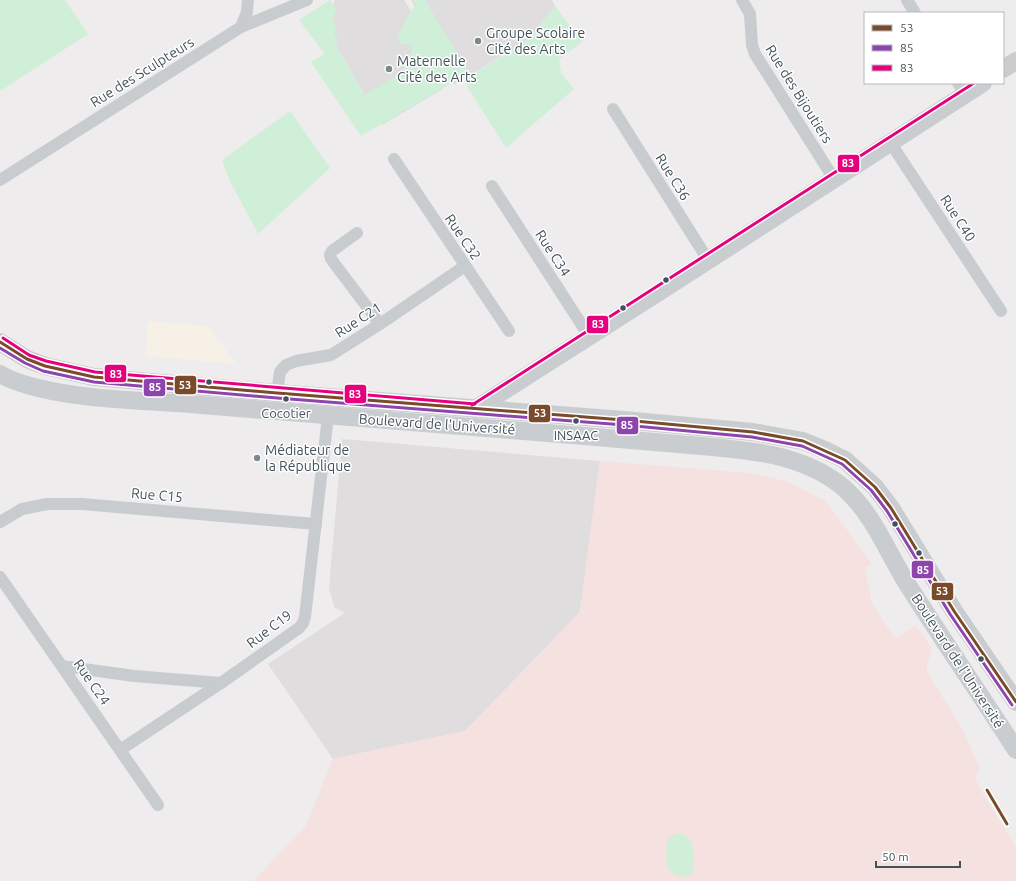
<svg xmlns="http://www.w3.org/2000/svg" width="1016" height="881" font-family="Ubuntu,sans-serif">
	<rect width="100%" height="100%" fill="#eeecec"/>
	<polygon fill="#f6f0e6" points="148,321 209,326 236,364 145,356"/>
	<g fill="#dfddde">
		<polygon points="335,0 404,0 411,11 397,38 409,44 443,89 382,125 336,46 332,19 336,10 333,5"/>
		<polygon points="411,0 552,0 555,6 530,38 456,84 449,83 430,32"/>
		<polygon points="342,439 600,461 580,612 465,731 333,759 268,664 345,613 334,607 329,588"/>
	</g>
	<polygon fill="#f6e1e1" points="600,461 748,473 786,481 825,501 837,516 872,564 865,568 872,603 895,639 916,625 932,649 926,670 964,732 980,769 975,778 981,791 1016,847 1016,881 253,881 306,826 333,759 465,731 580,612"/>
	<g fill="#cfefd8">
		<polygon points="0,0 65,0 88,34 0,91"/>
		<polygon points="330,0 336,10 332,19 336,26 334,34 338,39 336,46 364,95 400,74 413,49 409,44 401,44 397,38 411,11 416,5 413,0 425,0 469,73 361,136 311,62 325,54 299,20"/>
		<polygon points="555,6 582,42 559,59 561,73 574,89 506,148 470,91 464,80 530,38"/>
		<polygon points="290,111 330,168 258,234 229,179 222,160"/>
		<path d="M676 834C692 834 692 843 694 856 694 861 695 867 693 872 684 881 669 876 667 863 666 856 665 842 670 837 672 835 674 835 676 834Z"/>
	</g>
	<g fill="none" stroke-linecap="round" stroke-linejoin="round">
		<g stroke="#c9ccce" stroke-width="12">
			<polyline points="742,0 750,14 752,45 755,54 834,179"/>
			<polyline points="907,0 915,13"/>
			<polyline points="241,27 247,12 248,0"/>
			<polyline points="958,83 965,95"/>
			<polyline points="613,109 708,260"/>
			<polyline points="890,142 1001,311"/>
			<polyline points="394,159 509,331"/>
			<polyline points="0,180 241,27 307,0"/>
			<polyline points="492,186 589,336"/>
			<polyline points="357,233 332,251 330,255 331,259 380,324"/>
			<polyline points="277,393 280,372 286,365 296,361 331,355 380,324 465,266"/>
			<polyline points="0,522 22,509 47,504 82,504 316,524"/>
			<polyline points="0,577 158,805"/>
			<polyline points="62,666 134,676 221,683"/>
			<polyline points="120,750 221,683 299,628 303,623 305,617 328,416"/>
		</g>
		<g stroke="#c9cdd0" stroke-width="18">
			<polyline points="1003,69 1016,61"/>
			<polyline points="0,342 27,359 45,366 94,377 277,393 624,420 753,432 803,441 825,450 845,460 875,487 891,508 954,611 1016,702"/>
			<path d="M0 374C11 381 26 385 38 388 92 401 148 400 202 405 329 416 457 425 584 436 627 440 670 443 713 447 734 449 756 451 777 456 801 462 826 472 845 489 873 514 887 551 906 582 942 639 980 694 1016 750"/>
			<polyline points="475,409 656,294 983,83"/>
		</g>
		<g stroke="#fff" stroke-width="6">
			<g id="bus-1">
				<polyline points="0,342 27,359 45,366 94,377 277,393 624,420 753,432 803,441 845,460 875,487 891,508 954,611 1016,702"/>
				<polyline points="987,790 1007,824"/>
			</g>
		</g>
		<g stroke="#fff" stroke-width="6">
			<polyline id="bus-2" points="0,348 25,363 43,371 94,382 277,398 624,425 752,437 802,446 842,464 871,490 887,511 950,614 1012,705"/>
		</g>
		<g stroke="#fff" stroke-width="6">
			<g id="bus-3">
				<polyline points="3,338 29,355 46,361 95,372 475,404"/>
				<polyline points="472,405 974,83"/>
			</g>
		</g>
		<use href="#bus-1" stroke="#7a4b2a" stroke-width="3"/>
		<use href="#bus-2" stroke="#8e44ad" stroke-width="3"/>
		<use href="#bus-3" stroke="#e5007d" stroke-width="3"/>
	</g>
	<g fill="#7f878d" stroke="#fff" stroke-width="1.5">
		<circle cx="478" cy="41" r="4"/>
		<circle cx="389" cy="69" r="4"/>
		<circle cx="257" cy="458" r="4"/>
	</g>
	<g fill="#43515a" stroke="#fff" stroke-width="1.5">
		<circle cx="666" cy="280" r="3.5"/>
		<circle cx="623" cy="308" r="3.5"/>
		<circle cx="209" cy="382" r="3.5"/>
		<circle cx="286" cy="399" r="3.5"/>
		<circle cx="576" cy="421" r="3.5"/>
		<circle cx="895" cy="524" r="3.5"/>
		<circle cx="919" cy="553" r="3.5"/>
		<circle cx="981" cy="659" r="3.5"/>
	</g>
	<g text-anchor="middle" stroke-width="3" stroke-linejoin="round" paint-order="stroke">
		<g font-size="13" fill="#43515a" stroke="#fff">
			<text x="286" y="418">Cocotier</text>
			<text x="576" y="440">INSAAC</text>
		</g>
		<g font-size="14" fill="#43515a" stroke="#fff" text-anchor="start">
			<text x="486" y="38">Groupe Scolaire<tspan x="486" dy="16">Cité des Arts</tspan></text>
			<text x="397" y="66">Maternelle<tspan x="397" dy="16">Cité des Arts</tspan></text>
			<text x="265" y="455">Médiateur de<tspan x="265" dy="16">la République</tspan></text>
		</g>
		<g font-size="14" fill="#43515a" stroke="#fff">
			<text transform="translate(142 72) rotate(-32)" y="5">Rue des Sculpteurs</text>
			<text transform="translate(799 94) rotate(58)" y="5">Rue des Bijoutiers</text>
			<text transform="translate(673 177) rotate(58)" y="5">Rue C36</text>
			<text transform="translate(958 218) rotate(57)" y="5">Rue C40</text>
			<text transform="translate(463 237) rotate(56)" y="5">Rue C32</text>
			<text transform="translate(553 253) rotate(57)" y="5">Rue C34</text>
			<text transform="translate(358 320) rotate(-33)" y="5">Rue C21</text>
			<text transform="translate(437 424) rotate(4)" y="5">Boulevard de l'Université</text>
			<text transform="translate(157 495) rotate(5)" y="5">Rue C15</text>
			<text transform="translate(269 629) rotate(-37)" y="5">Rue C19</text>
			<text transform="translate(958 661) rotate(57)" y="5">Boulevard de l'Université</text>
			<text transform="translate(92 682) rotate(55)" y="5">Rue C24</text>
		</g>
	</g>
	<g stroke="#fff" stroke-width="1.5">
		<rect x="837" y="154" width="23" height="19" rx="4" fill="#e5007d"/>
		<rect x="586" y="315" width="23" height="19" rx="4" fill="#e5007d"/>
		<rect x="104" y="364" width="23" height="19" rx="4" fill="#e5007d"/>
		<rect x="174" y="375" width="23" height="20" rx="4" fill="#7a4b2a"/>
		<rect x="143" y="378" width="23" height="19" rx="4" fill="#8e44ad"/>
		<rect x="344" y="384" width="23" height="20" rx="4" fill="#e5007d"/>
		<rect x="528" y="404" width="23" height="19" rx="4" fill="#7a4b2a"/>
		<rect x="616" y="416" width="23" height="19" rx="4" fill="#8e44ad"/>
		<rect x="911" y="560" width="23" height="19" rx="4" fill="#8e44ad"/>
		<rect x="931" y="582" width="23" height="19" rx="4" fill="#7a4b2a"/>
	</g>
	<g font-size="11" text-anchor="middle" font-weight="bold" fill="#fff">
		<text x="848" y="167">83</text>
		<text x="598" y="328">83</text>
		<text x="116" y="378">83</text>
		<text x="185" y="389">53</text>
		<text x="155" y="391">85</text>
		<text x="355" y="398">83</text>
		<text x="540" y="417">53</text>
		<text x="627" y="429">85</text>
		<text x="923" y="574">85</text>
		<text x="942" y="595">53</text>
	</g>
	<rect x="864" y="12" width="140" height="72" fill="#ffffff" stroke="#b4b9bd"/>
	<rect x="872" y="25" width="20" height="6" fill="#7a4b2a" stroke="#b4b9bd"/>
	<text x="900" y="32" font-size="12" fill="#43515a">53</text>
	<rect x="872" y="45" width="20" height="6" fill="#8e44ad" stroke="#b4b9bd"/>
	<text x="900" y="52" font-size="12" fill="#43515a">85</text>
	<rect x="872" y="65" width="20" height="6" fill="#e5007d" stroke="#b4b9bd"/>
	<text x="900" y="72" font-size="12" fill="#43515a">83</text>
	<path d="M876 861v6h84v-6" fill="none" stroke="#43515a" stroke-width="2"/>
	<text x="882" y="861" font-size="12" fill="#43515a" stroke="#ffffff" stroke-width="3" paint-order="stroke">50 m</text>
</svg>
